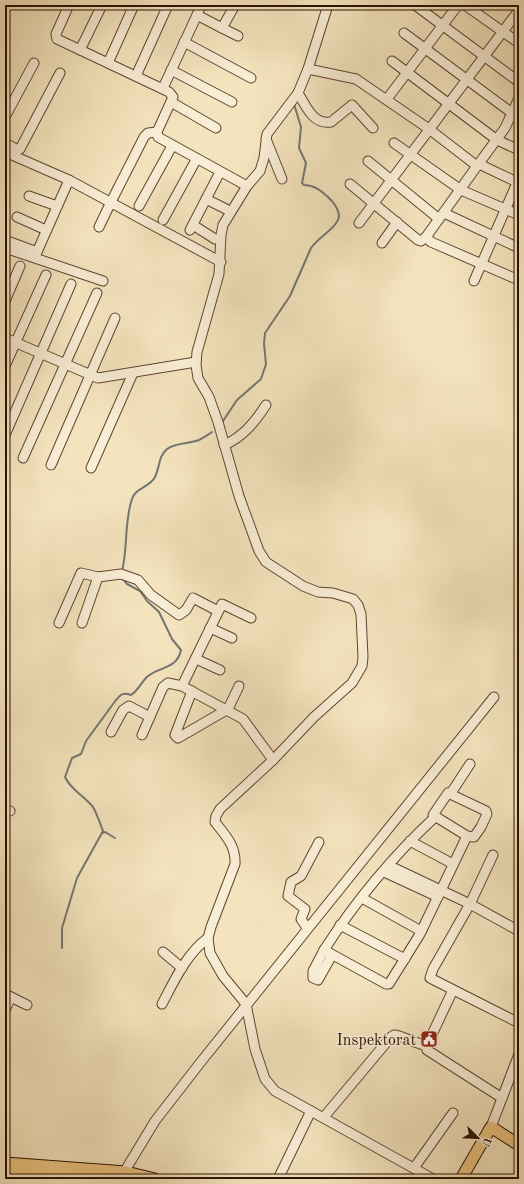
<svg xmlns="http://www.w3.org/2000/svg" width="524" height="1184" font-family="'Old Standard TT',serif">
	<rect width="100%" height="100%" fill="#f4e4be"/>
	<filter id="stains"><feTurbulence type="fractalNoise" baseFrequency=".005" numOctaves="4"/><feColorMatrix values="0 0 0 0 .2 0 0 0 0 .09 0 0 0 0 .02 0 0 0 .5 -.17"/></filter>
	<radialGradient id="worn" r=".72"><stop offset=".6" stop-color="#630" stop-opacity="0"/><stop offset="1" stop-color="#630" stop-opacity=".3"/></radialGradient>
	<g fill="none" stroke-linecap="round" stroke-linejoin="round">
		<g stroke="#737771" stroke-width="2">
			<path d="M221 424 237 400 261 379 266 364 264 344 265 333 290 296 311 248C325 229 355 223 328 197 320 190 314 185 304 185L302 183 306 163 299 148 301 127 294 104"/>
			<path d="M122 571C128 548 124 522 132 499 135 488 150 487 155 477 160 467 158 457 167 449 176 442 189 444 199 440 203 438 208 435 212 432"/>
			<polyline points="102,833 105,832 115,838"/>
			<path d="M62 948V928L77 878 103 831C100 823 97 814 93 807 84 796 71 790 65 777L72 758 81 754 86 741 116 700C121 694 124 692 131 695 139 690 141 682 148 676 161 666 177 669 181 650L172 639 159 612 147 601 140 591 127 584 122 578"/>
		</g>
		<g stroke="#5f4530" stroke-width="11">
			<g id="minor">
				<polyline points="69,5 56,34 57,39 169,92 173,97 157,132 158,137 247,186"/>
				<polyline points="415,5 519,82"/>
				<polyline points="465,5 519,43"/>
				<polyline points="197,15 201,5"/>
				<polyline points="222,28 238,36"/>
				<polyline points="404,33 512,113"/>
				<polyline points="184,42 251,78"/>
				<polyline points="80,50 102,5"/>
				<polyline points="392,61 497,140 519,150"/>
				<polyline points="108,63 134,5"/>
				<polyline points="308,69 328,5"/>
				<polyline points="171,70 232,102"/>
				<polyline points="136,76 168,5"/>
				<polyline points="163,88 197,15 222,28 235,5"/>
				<path d="M298 93C306 106 313 125 331 122L352 105 373 128"/>
				<polyline points="387,99 458,5"/>
				<polyline points="171,102 216,128"/>
				<polyline points="5,117 34,63"/>
				<polyline points="266,139 282,179"/>
				<polyline points="5,143 18,150 20,149 60,73"/>
				<polyline points="394,143 461,190 519,215"/>
				<polyline points="5,152 69,180 221,262"/>
				<polyline points="368,161 439,219"/>
				<polyline points="479,164 519,183"/>
				<polyline points="477,166 505,128 519,98"/>
				<polyline points="350,184 418,240 421,241 426,237"/>
				<polyline points="29,196 57,206"/>
				<polyline points="113,198 144,137 148,133 157,132"/>
				<polyline points="206,199 226,209"/>
				<polyline points="139,206 172,146"/>
				<polyline points="444,213 519,248"/>
				<polyline points="17,217 46,230"/>
				<polyline points="163,220 196,160"/>
				<polyline points="359,223 519,10"/>
				<polyline points="193,225 215,239"/>
				<polyline points="99,227 111,202"/>
				<polyline points="190,230 220,172"/>
				<polyline points="10,242 37,252 35,257"/>
				<polyline points="382,243 397,222"/>
				<polyline points="5,248 103,281"/>
				<polyline points="37,252 69,180"/>
				<polyline points="474,281 517,183"/>
				<polyline points="5,301 20,266"/>
				<polyline points="5,338 98,378 196,362"/>
				<polyline points="5,366 46,275"/>
				<polyline points="5,435 71,284"/>
				<path d="M224 445C243 437 255 422 266 405"/>
				<polyline points="23,458 97,293"/>
				<polyline points="51,465 115,318"/>
				<polyline points="91,468 133,373"/>
				<polyline points="59,623 81,573 98,577 121,574 138,580 151,595 179,615 186,610 193,598 218,611"/>
				<polyline points="82,623 98,577"/>
				<polyline points="210,628 232,638"/>
				<polyline points="196,659 220,670"/>
				<polyline points="182,686 222,604 251,618"/>
				<polyline points="192,691 175,735 178,738 228,709 239,686"/>
				<polyline points="111,732 123,710 129,706 150,717"/>
				<polyline points="142,735 163,687 168,683 182,686 243,719 273,760"/>
				<polygon points="448,793 486,811 487,814 481,827 474,837 467,836 433,815"/>
				<polyline points="451,793 470,764"/>
				<polyline points="5,809 10,811"/>
				<path d="M435 817C393 856 355 902 324 950L386 984H389L420 934 467 836"/>
				<polyline points="410,841 453,864"/>
				<polyline points="493,855 470,904 433,969 430,978 519,1023"/>
				<polyline points="390,866 470,904 519,931"/>
				<polyline points="384,872 438,897"/>
				<polyline points="362,898 421,931"/>
				<polyline points="340,925 405,959"/>
				<polyline points="307,928 301,919 305,909 288,896 291,882 301,876 319,842"/>
				<polyline points="324,950 313,971 313,978 318,980 332,955"/>
				<polyline points="163,952 182,968"/>
				<polyline points="453,990 428,1043 427,1050 502,1098"/>
				<polyline points="5,994 27,1005"/>
				<path d="M162 1004C174 981 187 953 208 938"/>
				<polyline points="5,1010 11,997"/>
				<polyline points="324,1117 391,1037 394,1035 399,1036 426,1046"/>
				<polyline points="491,1127 519,1054"/>
				<polyline points="414,1168 453,1113"/>
				<polyline points="120,1179 155,1121 200,1063 494,697"/>
				<polyline points="278,1179 311,1111"/>
				<path d="M433 1179 275 1091 265 1079 255 1049 246 1004 223 976 210 953 208 938 211 927 235 864C236 846 226 836 215 822L216 816 220 809 273 760 314 717 352 683 362 666 363 657 361 614 358 605 353 599 333 593 318 592 303 586 266 562 259 551 239 496 218 422 209 397 198 378 196 365 197 352 219 274 221 235 223 225 247 186 260 171 264 158 267 134 298 93 308 69 356 79 429 129 477 166 426 237 431 242 514 278"/>
			</g>
		</g>
		<g stroke="#2d1000" stroke-width="13">
			<g id="major">
				<polyline points="5,1163 126,1172 155,1179"/>
				<polyline points="5,1171 105,1179"/>
				<polyline points="461,1179 491,1127 519,1145"/>
			</g>
		</g>
		<use href="#minor" stroke="#f8edd5" stroke-width="9"/>
		<use href="#major" stroke="#eac27f" stroke-width="11"/>
	</g>
	<defs>
		<g id="civic-square" transform="scale(0.9)"><rect x="-9" y="-9" width="18" height="18" rx="4" fill="#8f2418" stroke="#f8edd5"/><path d="M-.6-6.5H3V-4.5H.6V-3L4-1V1h2V6H-6V1h2V-1L-.6-3ZM-1.2 2.5V6h2.4V2.5Z" fill="#fff"/></g>
	</defs>
	<g fill-rule="evenodd">
		<use href="#civic-square" x="429" y="1039"/>
	</g>
	<g text-anchor="middle" stroke-width="3.5" stroke-linejoin="round" paint-order="stroke">
		<g font-size="16" fill="#2d1000" stroke="#f8edd5" text-anchor="end">
			<text x="416" y="1045">Inspektorat</text>
		</g>
	</g>
	<rect width="524" height="1184" fill="none" stroke="#f4e4be" stroke-width="20"/>
	<rect x="6" y="6" width="512" height="1172" fill="none" stroke="#2d1000" stroke-width="2"/>
	<rect x="10" y="10" width="504" height="1164" fill="none" stroke="#2d1000"/>
	<g transform="translate(478 1138) rotate(114)" stroke="#f8edd5" stroke-width="3" paint-order="stroke">
	<path d="M0-3L7 15L0 10L-7 15Z" fill="#2d1000"/>
	<text y="-6" font-size="11" font-weight="bold" text-anchor="middle" fill="#2d1000">U</text>
	</g>
	<rect width="100%" height="100%" filter="url(#stains)"/>
	<rect width="100%" height="100%" fill="url(#worn)"/>
</svg>
